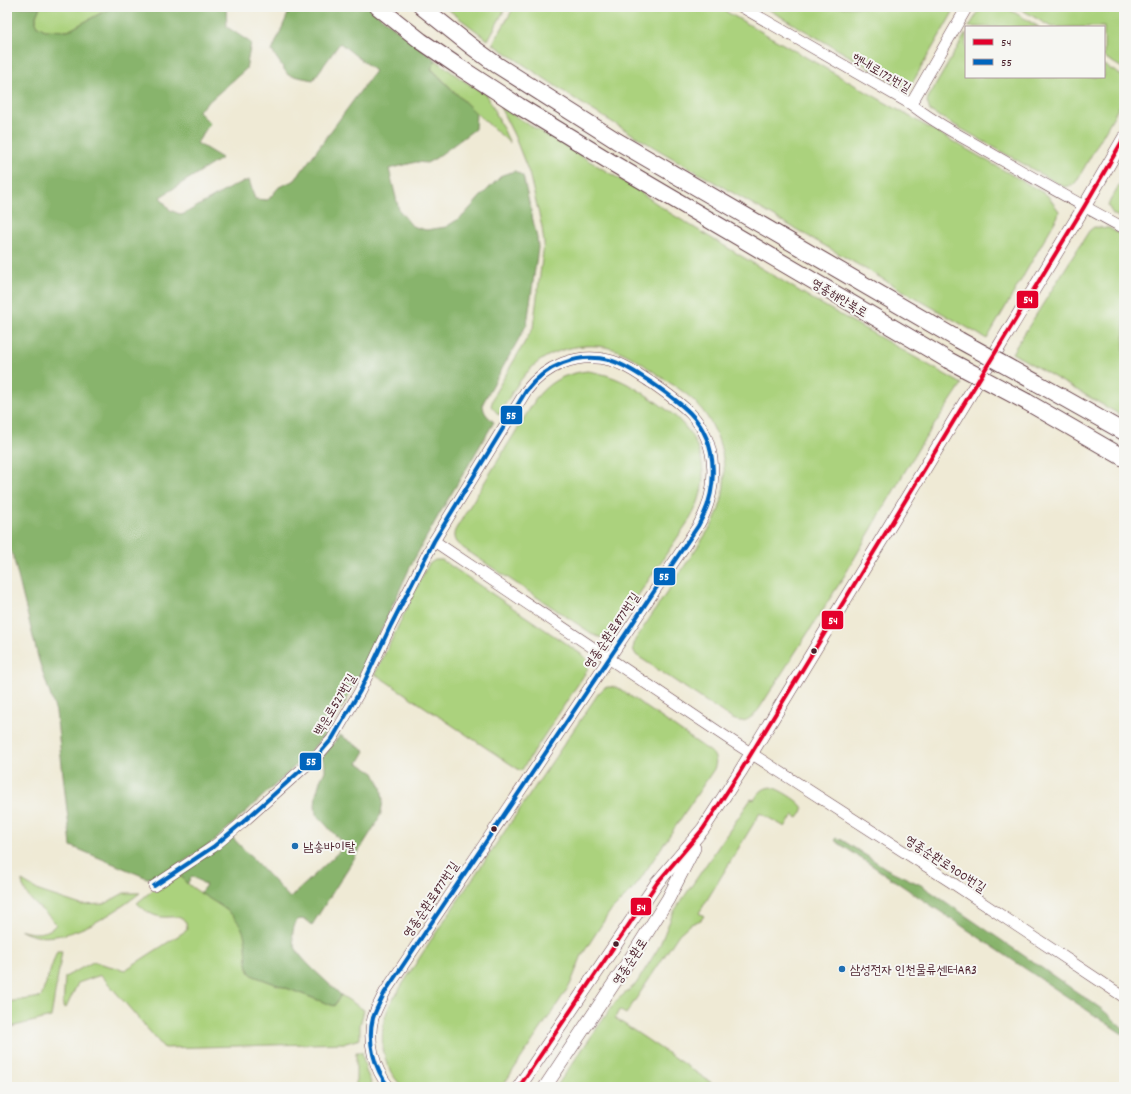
<svg xmlns="http://www.w3.org/2000/svg" width="1131" height="1094" font-family="Dekko,'Poor Story',sans-serif">
	<rect width="100%" height="100%" fill="#f6f6f2"/>
	<filter id="ink" filterUnits="userSpaceOnUse"><feTurbulence type="fractalNoise" baseFrequency=".025" numOctaves="2"/><feDisplacementMap in="SourceGraphic" scale="8" xChannelSelector="R" yChannelSelector="G"/><feConvolveMatrix kernelMatrix="1 2 1 2 8 2 1 2 1" color-interpolation-filters="sRGB"/></filter>
	<filter id="wash" filterUnits="userSpaceOnUse"><feTurbulence type="fractalNoise" baseFrequency=".012" numOctaves="4" result="noise"/><feDisplacementMap in="SourceGraphic" scale="16" xChannelSelector="R" yChannelSelector="G"/><feGaussianBlur stdDeviation="0.9" result="paint"/><feColorMatrix in="noise" values="0 0 0 0 0 0 0 0 0 0 0 0 0 0 0 0 0 1.4 0 .05"/><feComposite in="paint" operator="in"/></filter>
	<g filter="url(#wash)">
		<rect width="100%" height="100%" fill="#efead5"/>
		<g fill="#abd27d" stroke="#7a7854">
			<polygon points="40,7 112,7 68,31 45,30 36,25 36,16"/>
			<polygon points="445,7 506,7 488,40"/>
			<polygon points="514,7 718,7 1047,195 1059,211 1058,216 987,339 662,152 587,107 493,44"/>
			<path d="M764 7H956L914 80C910 85 907 86 901 86Z"/>
			<polygon points="981,7 1005,7 1039,27 969,27"/>
			<polygon points="1017,7 1124,7 1124,69 1104,57 1104,27 1051,27"/>
			<polygon points="966,33 966,77 1104,77 1104,65 1124,77 1124,98 1076,182 1073,185 1064,187 930,111 927,102 928,98"/>
			<polygon points="436,60 461,79 487,95 510,143 476,113 431,68"/>
			<path d="M500 107 636 189 670 213 809 297 962 384 918 449 843 578 759 709C751 719 743 725 731 718L636 655 633 649 635 640 712 525C733 487 727 436 697 404 686 392 671 384 658 375 646 366 633 357 619 351 596 342 568 345 546 357 524 369 511 394 499 415L491 406 495 393 533 328 544 244 542 227 529 173 514 135Z"/>
			<polygon points="1124,176 1124,220 1113,214 1108,206 1110,201"/>
			<polygon points="1094,227 1109,228 1124,237 1124,417 1012,353 1089,231"/>
			<path d="M588 371C615 375 633 386 655 401 663 407 672 413 679 420 707 448 710 486 690 519L614 631C609 638 602 639 594 635L460 546C453 541 452 534 457 527L537 397C551 380 567 373 588 371Z"/>
			<path d="M435 560H442L454 568 584 656C588 661 590 666 586 672L521 771 375 674 426 569 429 564Z"/>
			<path d="M608 687H615L620 689 711 752C716 757 717 762 714 769L635 887 609 913 582 955 570 985 502 1087H403C380 1066 377 1032 390 1004L429 943 598 694 604 688Z"/>
			<path d="M771 787C777 788 802 802 803 809 803 812 800 815 798 818L793 815 785 827 760 813 699 913 704 916 701 920 689 925 679 934 626 1014 619 1010 615 1018 718 1087H556L616 1001 636 984 659 947 673 913 751 799 754 800C759 793 762 788 771 787Z"/>
			<path d="M183 869 181 876C197 898 232 903 243 930 248 943 245 958 249 972L254 976 334 1006 341 995 364 1010 360 1025V1039L346 1043 164 1048 101 975 78 983 66 1008 63 1007 65 977 93 962 125 970 187 930 186 922C177 914 173 918 162 917 152 916 144 910 137 903L154 889Z"/>
			<path d="M22 881 39 891 81 905 104 904 124 893H140C112 915 56 952 20 930 31 934 49 935 56 924 45 909 25 902 22 881Z"/>
			<polygon points="57,951 62,951 51,1017 7,1028 7,1002 41,997"/>
			<polygon points="356,1052 362,1052 366,1071 373,1087 356,1087"/>
		</g>
		<g fill="#88b46c" stroke="#696a4c">
			<path d="M7 7H40L36 16V25L45 30 68 31 112 7H226L227 27 251 43 246 69 198 111 210 123 197 143 222 158 160 197 170 210 182 215 235 185 249 180 255 199 268 200 279 187 295 180 375 71 340 43 313 80 288 75 272 51 291 7H368L436 60 431 69 476 113 475 129 436 158 427 163 416 162 389 169 399 210 412 226 426 230 446 227 463 216 482 195 502 175 515 171 523 176 537 238 538 248 527 324 483 403C483 413 487 416 494 422L437 518 412 563 365 665 346 701 326 733 305 757 276 784 212 843 159 878H147L71 846 56 712 39 661 13 556 7 546Z"/>
			<path d="M340 735 365 751 358 763 374 773 381 787 383 800 381 813 376 824 312 925C307 920 304 918 297 920 285 943 300 956 315 971 324 979 332 987 341 995L334 1006 254 976 249 972C246 963 247 953 246 944 243 916 222 907 200 893L206 885 192 876 187 884 181 876V873L231 836 290 898 345 846 316 814 315 806 316 795 320 781 325 771V764L322 758Z"/>
			<polygon points="836,838 842,840 887,869 921,885 1103,1010 1124,1029 1124,1035 834,840"/>
		</g>
	</g>
	<g filter="url(#ink)">
		<g fill="none" stroke-linecap="round" stroke-linejoin="round">
			<g stroke="#633d44" stroke-width="12">
				<g id="minor">
					<polyline points="742,7 911,104 967,7"/>
					<path d="M911 104C933 122 959 135 983 149 1030 176 1077 203 1124 228"/>
					<polyline points="434,541 732,741 951,882 1124,997"/>
					<path d="M154 886 213 847 243 822 319 754 332 739 360 691 391 625 434 541 526 391C545 366 577 352 609 360 625 364 639 375 652 383 665 392 679 402 690 413 720 444 718 492 698 526L385 992C381 1000 376 1009 373 1018 367 1041 374 1069 389 1087"/>
				</g>
			</g>
			<g stroke="#633d44" stroke-width="14">
				<g id="major">
					<polyline points="519,1087 657,883 703,829 740,772 1084,207 1124,138"/>
					<polyline points="545,1087 636,950 668,899 694,848"/>
				</g>
			</g>
			<g stroke="#633d44" stroke-width="18">
				<g id="highway">
					<polyline points="378,7 421,41 459,67 519,106 614,164 948,360"/>
					<polyline points="422,7 471,46 497,65 617,141 959,340"/>
					<polyline points="1037,383 1124,432"/>
					<polyline points="1027,402 1124,458"/>
				</g>
			</g>
			<use href="#minor" stroke="#fff" stroke-width="11"/>
			<use href="#major" stroke="#fff" stroke-width="13"/>
			<use href="#highway" stroke="#fff" stroke-width="16"/>
			<g stroke="#633d44" stroke-width="18" stroke-linecap="butt">
				<g id="highway-bridge">
					<polyline points="959,340 1037,383"/>
					<polyline points="948,360 1027,402"/>
				</g>
			</g>
			<use href="#highway-bridge" stroke="#fff" stroke-width="16"/>
			<g stroke="#f6f6f2" stroke-width="7">
				<polyline id="bus-1" points="519,1087 657,883 703,829 740,772 1084,207 1124,138"/>
			</g>
			<g stroke="#f6f6f2" stroke-width="7">
				<path id="bus-2" d="M154 886 213 847 243 822 319 754 332 739 360 691 391 625 434 541 526 391C545 366 577 352 609 360 625 364 639 375 652 383 665 392 679 402 690 413 720 444 718 492 698 526L385 992C381 1000 376 1009 373 1018 367 1041 374 1069 389 1087"/>
			</g>
			<use href="#bus-1" stroke="#e4002b" stroke-width="4"/>
			<use href="#bus-2" stroke="#0065bd" stroke-width="4"/>
		</g>
	</g>
	<g fill="#4a1f2b" stroke="#f6f6f2" stroke-width="1.5">
		<circle cx="814" cy="651" r="3.5"/>
		<circle cx="494" cy="829" r="3.5"/>
		<circle cx="616" cy="944" r="3.5"/>
	</g>
	<g fill="#1f6fb2" stroke="#f6f6f2" stroke-width="1.5">
		<circle cx="295" cy="846" r="4"/>
		<circle cx="842" cy="969" r="4"/>
	</g>
	<g text-anchor="middle" stroke-width="4" stroke-linejoin="round" paint-order="stroke">
		<g font-size="13" fill="#4a1f2b" stroke="#f6f6f2">
			<text transform="translate(882 72) rotate(30)" y="5">햇내로172번길</text>
			<text transform="translate(840 297) rotate(31)" y="5">영종해안북로</text>
			<text transform="translate(611 630) rotate(-56)" y="5">영종순환로877번길</text>
			<text transform="translate(334 704) rotate(-59)" y="5">백운로527번길</text>
			<text transform="translate(946 863) rotate(33)" y="5">영종순환로900번길</text>
			<text transform="translate(430 899) rotate(-56)" y="5">영종순환로877번길</text>
			<text transform="translate(629 961) rotate(-57)" y="5">영종순환로</text>
		</g>
		<g font-size="13" fill="#4a1f2b" stroke="#f6f6f2" text-anchor="start">
			<text x="303" y="851">남송바이탈</text>
			<text x="850" y="974">삼성전자 인천물류센터AR3</text>
		</g>
	</g>
	<g stroke="#f6f6f2" stroke-width="1.5">
		<rect x="1016" y="290" width="23" height="19" rx="4" fill="#e4002b"/>
		<rect x="500" y="405" width="23" height="20" rx="4" fill="#0065bd"/>
		<rect x="653" y="567" width="23" height="19" rx="4" fill="#0065bd"/>
		<rect x="821" y="610" width="23" height="20" rx="4" fill="#e4002b"/>
		<rect x="299" y="752" width="23" height="19" rx="4" fill="#0065bd"/>
		<rect x="630" y="897" width="22" height="19" rx="4" fill="#e4002b"/>
	</g>
	<g font-size="11" text-anchor="middle" font-weight="bold" fill="#fff">
		<text x="1028" y="303">54</text>
		<text x="511" y="419">55</text>
		<text x="664" y="580">55</text>
		<text x="833" y="624">54</text>
		<text x="311" y="765">55</text>
		<text x="641" y="911">54</text>
	</g>
	<rect width="1131" height="1094" fill="none" stroke="#f6f6f2" stroke-width="24"/>
	<rect x="965" y="26" width="140" height="52" fill="#f6f6f2" stroke="#b1a0a2"/>
	<rect x="973" y="39" width="20" height="6" fill="#e4002b" stroke="#b1a0a2"/>
	<text x="1001" y="46" font-size="12" fill="#4a1f2b">54</text>
	<rect x="973" y="59" width="20" height="6" fill="#0065bd" stroke="#b1a0a2"/>
	<text x="1001" y="66" font-size="12" fill="#4a1f2b">55</text>
</svg>
